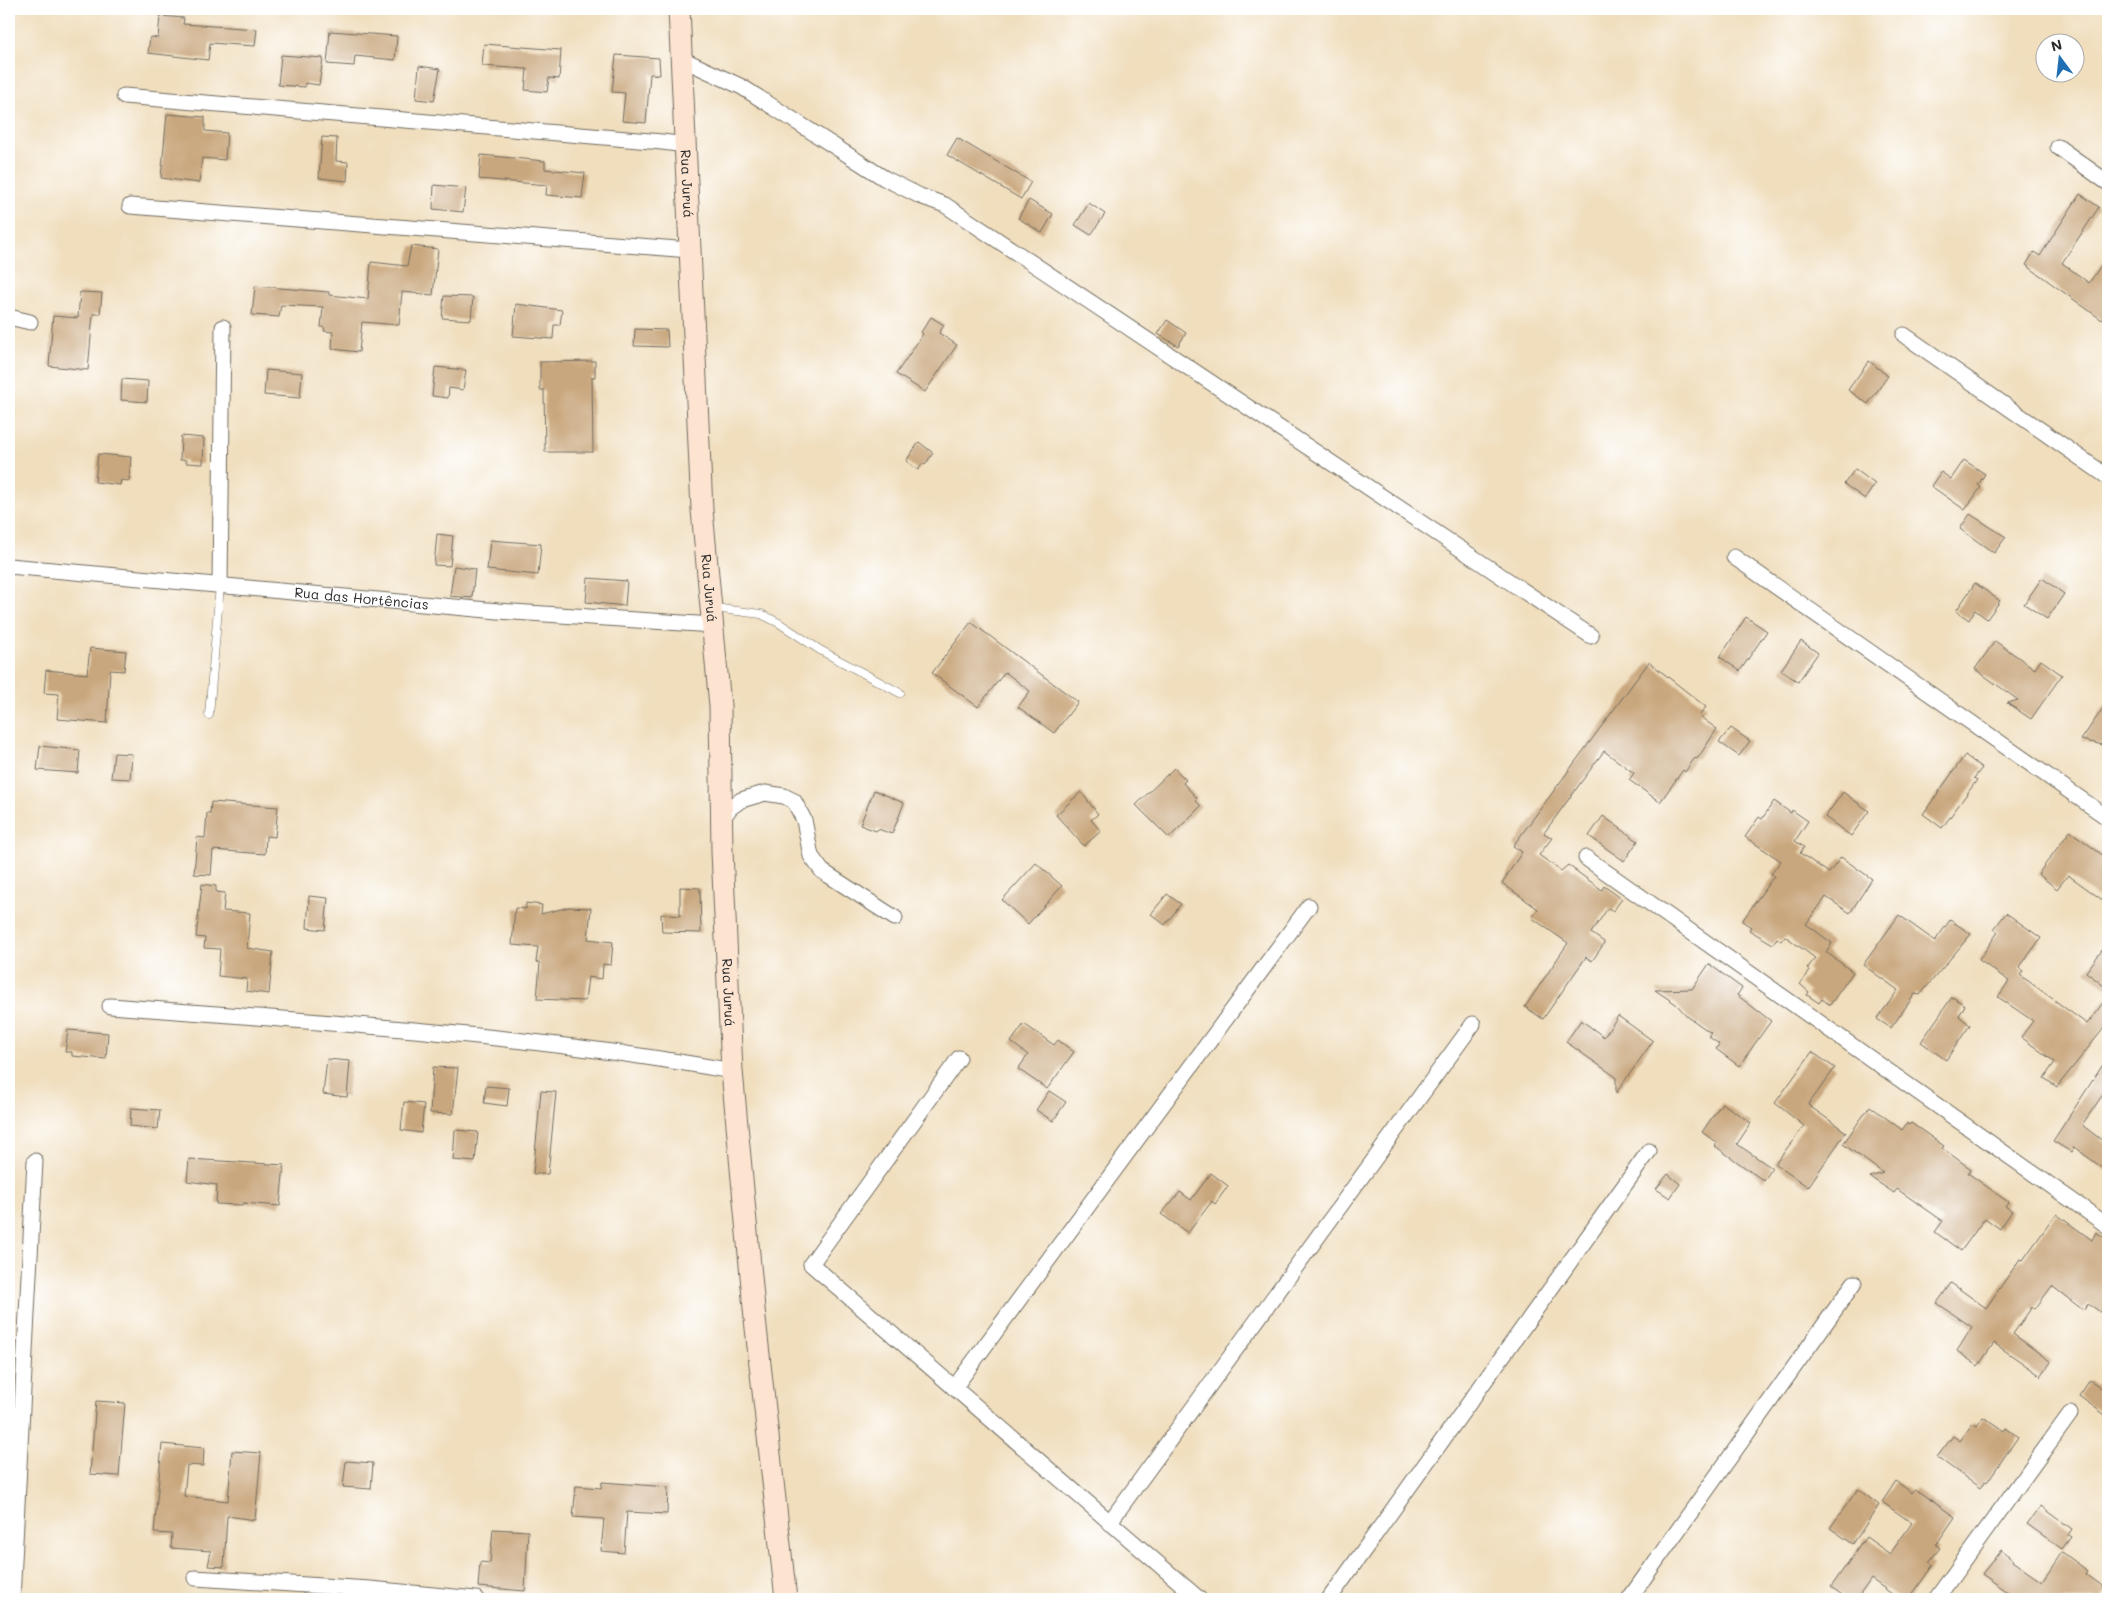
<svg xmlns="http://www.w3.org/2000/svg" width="2117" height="1608" font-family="Mali,sans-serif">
	<rect width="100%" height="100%" fill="#fff"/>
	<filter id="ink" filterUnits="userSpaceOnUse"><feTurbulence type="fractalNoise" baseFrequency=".02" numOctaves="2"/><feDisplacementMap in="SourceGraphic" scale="10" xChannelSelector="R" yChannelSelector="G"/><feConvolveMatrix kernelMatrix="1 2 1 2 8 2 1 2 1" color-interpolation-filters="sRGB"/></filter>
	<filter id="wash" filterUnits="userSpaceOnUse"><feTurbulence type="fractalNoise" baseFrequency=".0096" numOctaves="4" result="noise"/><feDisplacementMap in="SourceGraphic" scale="20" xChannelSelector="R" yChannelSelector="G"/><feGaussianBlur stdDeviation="1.12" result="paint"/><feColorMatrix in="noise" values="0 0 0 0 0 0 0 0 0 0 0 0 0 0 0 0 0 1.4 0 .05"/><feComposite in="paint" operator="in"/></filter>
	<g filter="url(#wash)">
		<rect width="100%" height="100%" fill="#f0debd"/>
		<g id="blocks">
			<g fill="#c9a77e">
				<polygon points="160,16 184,18 183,24 257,29 255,46 210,43 208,60 148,53 150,37 158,38"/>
				<polygon points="330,31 397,36 395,60 355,56 354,66 327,64"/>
				<polygon points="484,44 561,50 559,79 549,78 547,92 525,90 527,69 482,66"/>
				<polygon points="281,55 323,58 319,85 305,83 305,87 278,85"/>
				<polygon points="616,55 659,58 660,75 650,74 646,123 622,121 625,93 612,92"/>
				<polygon points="419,66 440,69 434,101 416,99"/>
				<polygon points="167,114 205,117 205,131 227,133 225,160 202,158 199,183 161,178"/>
				<polygon points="322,137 337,138 336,161 348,162 347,181 319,178"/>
				<polygon points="957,138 1031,182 1021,199 947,155"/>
				<polygon points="481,155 545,161 545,169 585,173 582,198 546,195 547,185 479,179"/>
				<polygon points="434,185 466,188 463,212 433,209"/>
				<polygon points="2080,194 2099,207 2062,263 2089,283 2108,255 2108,311 2102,320 2026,265 2034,252 2040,256"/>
				<polygon points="1029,200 1053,214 1042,233 1018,218"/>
				<polygon points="1089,203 1105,214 1091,235 1075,225"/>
				<polygon points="411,246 438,249 433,295 402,292 399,325 362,322 359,352 332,349 333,332 324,331 325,328 321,327 323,307 281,305 279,317 252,315 255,286 329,292 329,295 368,299 371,262 407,266"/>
				<polygon points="80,292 102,293 100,314 93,314 88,370 49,366 53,316 78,318"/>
				<polygon points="444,296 473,297 471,320 442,318"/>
				<polygon points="516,304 562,310 560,325 554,325 553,339 513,336"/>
				<polygon points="931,317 944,325 939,333 957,345 925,392 896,374 923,334 921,332"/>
				<polygon points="1167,320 1186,333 1178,346 1158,334"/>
				<polygon points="635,329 667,330 668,347 634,346"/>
				<polygon points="595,361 595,377 592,377 593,452 545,452 544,390 540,390 540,362"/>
				<polygon points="1869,361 1888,376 1868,404 1848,390"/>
				<polygon points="435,367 466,370 463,390 449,388 448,398 432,396"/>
				<polygon points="266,370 302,373 300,398 264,395"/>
				<polygon points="122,379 148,381 147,402 121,400"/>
				<polygon points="181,436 204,438 203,464 186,463 186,460 180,460"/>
				<polygon points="919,442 933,453 925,465 923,463 918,470 906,461"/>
				<polygon points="98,454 131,457 129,481 121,480 120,485 95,482"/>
				<polygon points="1964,460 1985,474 1978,485 1981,487 1965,510 1931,486 1941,472 1951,479"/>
				<polygon points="1855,469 1875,484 1865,499 1844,484"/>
				<polygon points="1970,514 2006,537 1994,553 1960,529"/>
				<polygon points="437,534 453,536 450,566 434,565"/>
				<polygon points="490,540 541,544 538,575 487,570"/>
				<polygon points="454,566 475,569 472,598 450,596"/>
				<polygon points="588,578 627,581 625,606 586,602"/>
				<polygon points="2042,578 2064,594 2047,619 2024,604"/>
				<polygon points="1975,583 2000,601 1987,619 1975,610 1969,620 1956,611"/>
				<polygon points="1746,617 1767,631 1740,671 1720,657"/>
				<polygon points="971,622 1078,702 1054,733 1018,707 1030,691 1005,672 978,707 932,673"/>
				<polygon points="1801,641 1818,653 1798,682 1781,670"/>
				<polygon points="1995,641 2035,669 2041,660 2062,675 2031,719 2007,703 2018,700 1975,669"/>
				<polygon points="90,648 126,651 124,671 110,670 107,723 57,719 59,694 44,693 46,670 87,674"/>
				<polygon points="1649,662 1706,707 1699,716 1717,729 1698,758 1694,759 1685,772 1683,770 1660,802 1629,780 1634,773 1604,751 1544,833 1552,838 1539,855 1561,871 1568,865 1602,890 1604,886 1622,899 1613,911 1608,908 1591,933 1604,942 1603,945 1592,961 1586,957 1543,1019 1525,1007 1568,943 1532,918 1538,909 1502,883 1522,852 1513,846"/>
				<polygon points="2108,701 2108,746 2081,740"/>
				<polygon points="1731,728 1750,741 1739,756 1719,742"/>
				<polygon points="40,746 80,750 78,773 37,770"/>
				<polygon points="114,753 132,754 130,779 111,778"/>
				<polygon points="1965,755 1982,768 1974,778 1977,780 1942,828 1923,814"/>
				<polygon points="1174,768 1186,780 1183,783 1197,798 1195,800 1201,806 1169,838 1136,805"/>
				<polygon points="874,790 904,803 892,834 878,829 876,831 860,825"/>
				<polygon points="1081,792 1098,814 1091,820 1101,831 1084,846 1056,815"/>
				<polygon points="1843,792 1869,811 1851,836 1825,817"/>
				<polygon points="1774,801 1791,813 1792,810 1808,821 1795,841 1804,847 1800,853 1829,873 1841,857 1872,879 1850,913 1826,897 1806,924 1832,943 1826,952 1853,972 1830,1005 1822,999 1819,1003 1807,995 1809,992 1800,984 1810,971 1807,969 1815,958 1785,936 1781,941 1777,938 1773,944 1749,930 1751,927 1742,921 1774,876 1771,874 1781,861 1745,837 1759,817 1762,819"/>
				<polygon points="211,802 278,807 275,837 266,836 265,854 213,850 211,875 194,874 197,837 205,838 207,813 210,813"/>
				<polygon points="1603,816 1638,841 1624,861 1589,836"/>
				<polygon points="2070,831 2108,859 2108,904 2068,875 2057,889 2038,874"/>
				<polygon points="1036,863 1062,886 1028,924 1002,900"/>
				<polygon points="202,884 216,886 216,892 225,893 223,911 250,913 247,948 273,952 269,994 246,991 247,979 218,976 220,949 204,948 205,938 196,937"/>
				<polygon points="680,887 700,888 701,933 662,932 661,914 680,916"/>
				<polygon points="1167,894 1181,904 1165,925 1151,914"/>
				<polygon points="309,896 328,898 325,930 307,928"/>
				<polygon points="526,903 542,905 541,914 569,907 591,908 588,939 613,942 611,965 603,964 602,979 588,977 585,1001 537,999 540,963 536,962 538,947 512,945 515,908 526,909"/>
				<polygon points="2006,913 2041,938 2019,968 2023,971 2020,975 2087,1024 2108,996 2108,1023 2057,1087 2044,1078 2055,1062 2021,1037 2033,1021 1998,997 2009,981 1979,960 1998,932 1994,929"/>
				<polygon points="1899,915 1935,941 1950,920 1971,934 1920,995 1915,994 1891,1028 1877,1019 1898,990 1863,965"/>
				<polygon points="2108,942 2108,989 2086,972"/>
				<polygon points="1709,964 1742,988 1737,995 1771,1021 1739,1066 1716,1049 1719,1044 1708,1036 1711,1033 1687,1016 1676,1004 1655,990 1692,989"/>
				<polygon points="1952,997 1965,1005 1959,1016 1970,1025 1946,1060 1921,1042"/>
				<polygon points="1618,1016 1653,1041 1616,1093 1616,1077 1566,1042 1581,1020 1604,1037"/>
				<polygon points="1024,1024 1054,1045 1058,1040 1074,1052 1047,1089 1018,1069 1028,1055 1011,1042"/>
				<polygon points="68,1030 108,1033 106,1059 72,1056 72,1052 65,1052"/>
				<polygon points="1812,1052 1835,1068 1808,1105 1846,1132 1808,1187 1775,1164 1804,1126 1775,1103"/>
				<polygon points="2108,1057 2108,1087 2082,1125 2108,1145 2108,1172 2074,1147 2071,1152 2053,1141"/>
				<polygon points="327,1059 350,1061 347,1097 323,1094"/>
				<polygon points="433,1067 458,1068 453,1114 430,1113"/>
				<polygon points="486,1086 509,1088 507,1106 484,1103"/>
				<polygon points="541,1091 556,1092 548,1174 533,1174"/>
				<polygon points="1049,1091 1066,1102 1053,1121 1036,1110"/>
				<polygon points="404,1102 424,1104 421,1133 401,1130"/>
				<polygon points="1722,1103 1751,1123 1737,1144 1772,1168 1764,1181 1715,1146 1717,1143 1702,1132"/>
				<polygon points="1870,1106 1902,1130 1907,1123 1909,1125 1911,1123 1924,1132 1944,1146 1942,1148 1971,1169 1968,1173 2008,1202 2005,1206 2012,1211 2000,1229 1985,1218 1961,1251 1935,1232 1943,1221 1897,1189 1894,1193 1870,1177 1883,1173 1843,1144"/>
				<polygon points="131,1108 160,1110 158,1129 130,1126"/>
				<polygon points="455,1130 478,1132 475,1162 453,1160"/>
				<polygon points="189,1159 284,1165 280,1206 243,1203 242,1205 216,1204 217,1185 187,1181"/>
				<polygon points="1211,1173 1228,1186 1215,1204 1212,1201 1188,1233 1161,1214 1180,1192 1191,1200"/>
				<polygon points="1668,1174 1680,1184 1670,1198 1656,1189"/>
				<polygon points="2056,1214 2092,1240 2096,1232 2108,1240 2108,1318 2088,1303 2083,1310 2052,1286 2035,1309 2032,1307 2013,1334 2051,1362 2041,1376 1994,1343 1978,1366 1957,1351 1972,1327 1937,1303 1951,1283 1986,1308 2020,1259 2023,1260"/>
				<polygon points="2090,1380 2108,1393 2108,1417 2079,1396"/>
				<polygon points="96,1401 125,1403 119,1476 90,1474"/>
				<polygon points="1983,1417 2004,1431 2006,1428 2018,1437 1987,1482 1985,1481 1980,1488 1937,1457 1953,1436 1960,1441 1973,1423 1977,1426"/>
				<polygon points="162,1444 204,1448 203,1466 187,1465 184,1496 228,1501 232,1451 261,1453 255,1520 227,1516 224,1567 208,1566 211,1551 171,1548 172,1534 154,1533"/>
				<polygon points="346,1461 373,1463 371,1489 343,1487"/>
				<polygon points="1896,1481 1912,1493 1915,1489 1955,1517 1936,1545 1940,1548 1929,1562 1933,1565 1909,1599 1899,1599 1871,1579 1857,1599 1848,1599 1831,1587 1866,1537 1890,1554 1912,1523 1882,1502"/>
				<polygon points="602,1482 668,1487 667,1514 627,1512 624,1553 601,1551 604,1519 573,1517 576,1486 601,1488"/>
				<polygon points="1858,1489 1879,1505 1853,1544 1830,1528"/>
				<polygon points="2041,1506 2072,1529 2068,1535 2071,1537 2062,1549 2027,1524"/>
				<polygon points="493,1529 528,1531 525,1591 478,1587 480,1562 490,1563"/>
				<polygon points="2001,1550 2013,1559 2012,1561 2042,1582 2062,1552 2088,1571 2086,1574 2108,1590 2102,1599 2018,1599 1982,1574"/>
			</g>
		</g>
	</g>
	<g filter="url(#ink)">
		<use href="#blocks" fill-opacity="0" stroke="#706a5e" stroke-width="1"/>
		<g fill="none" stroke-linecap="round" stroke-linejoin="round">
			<g stroke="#706a5e" stroke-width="9">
				<g id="lane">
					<polyline points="714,608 761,614 779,623 820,650 900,693"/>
					<polyline points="209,715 220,585"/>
				</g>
			</g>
			<g stroke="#706a5e" stroke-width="17">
				<g id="street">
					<polyline points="682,59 742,87 884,178 920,196 945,205 1591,636"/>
					<polyline points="124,96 662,142 686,145"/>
					<polyline points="2058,147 2108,183"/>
					<polyline points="130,206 690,250"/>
					<polyline points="9,317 30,322"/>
					<polyline points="1904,335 2108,477"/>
					<polyline points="1734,557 2108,818"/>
					<path id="s1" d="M9 566 498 611 713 625"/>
					<polyline points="220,585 223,327"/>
					<polyline points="722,819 730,808 741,800 765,793 784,796 794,801 804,820 811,856 822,871 895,918"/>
					<polyline points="1586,858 2108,1226"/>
					<path d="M110 1006C318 1022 527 1034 732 1071"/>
					<polyline points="959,1058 811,1264 1199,1599"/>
					<polyline points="954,1388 1309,906"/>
					<polyline points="1109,1523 1473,1024"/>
					<polyline points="195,1578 370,1589 476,1599"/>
					<polyline points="12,1599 35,1161"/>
					<polyline points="1329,1599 1649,1151"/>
					<polyline points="1629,1599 1854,1283"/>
					<polyline points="1936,1599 2070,1414"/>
				</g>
			</g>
			<g stroke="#706a5e" stroke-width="23">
				<g id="secondary">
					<path id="s2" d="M679 9 702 510 720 706 722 851 732 1071 755 1319 786 1599"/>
				</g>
			</g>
			<use href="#lane" stroke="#fff" stroke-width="8"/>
			<use href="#street" stroke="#fff" stroke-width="15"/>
			<use href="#secondary" stroke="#fde4d1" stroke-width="21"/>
		</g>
	</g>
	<g text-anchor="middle" stroke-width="4" stroke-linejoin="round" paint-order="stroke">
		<g font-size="14" fill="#2b2b2b" stroke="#fff">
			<text dy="5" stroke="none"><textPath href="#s2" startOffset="175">Rua Juruá</textPath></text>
			<text dy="5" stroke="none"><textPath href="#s2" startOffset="580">Rua Juruá</textPath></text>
			<text dy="5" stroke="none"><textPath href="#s1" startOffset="354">Rua das Hortências</textPath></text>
			<text dy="5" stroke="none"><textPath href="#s2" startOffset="985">Rua Juruá</textPath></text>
		</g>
	</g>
	<rect width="2117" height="1608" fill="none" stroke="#fff" stroke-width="30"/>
	<g transform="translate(2060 58) rotate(345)"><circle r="24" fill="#ffffff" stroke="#aaaaaa"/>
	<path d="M0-4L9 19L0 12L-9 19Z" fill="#1f6fb2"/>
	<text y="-8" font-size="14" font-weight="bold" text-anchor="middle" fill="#2b2b2b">N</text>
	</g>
</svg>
